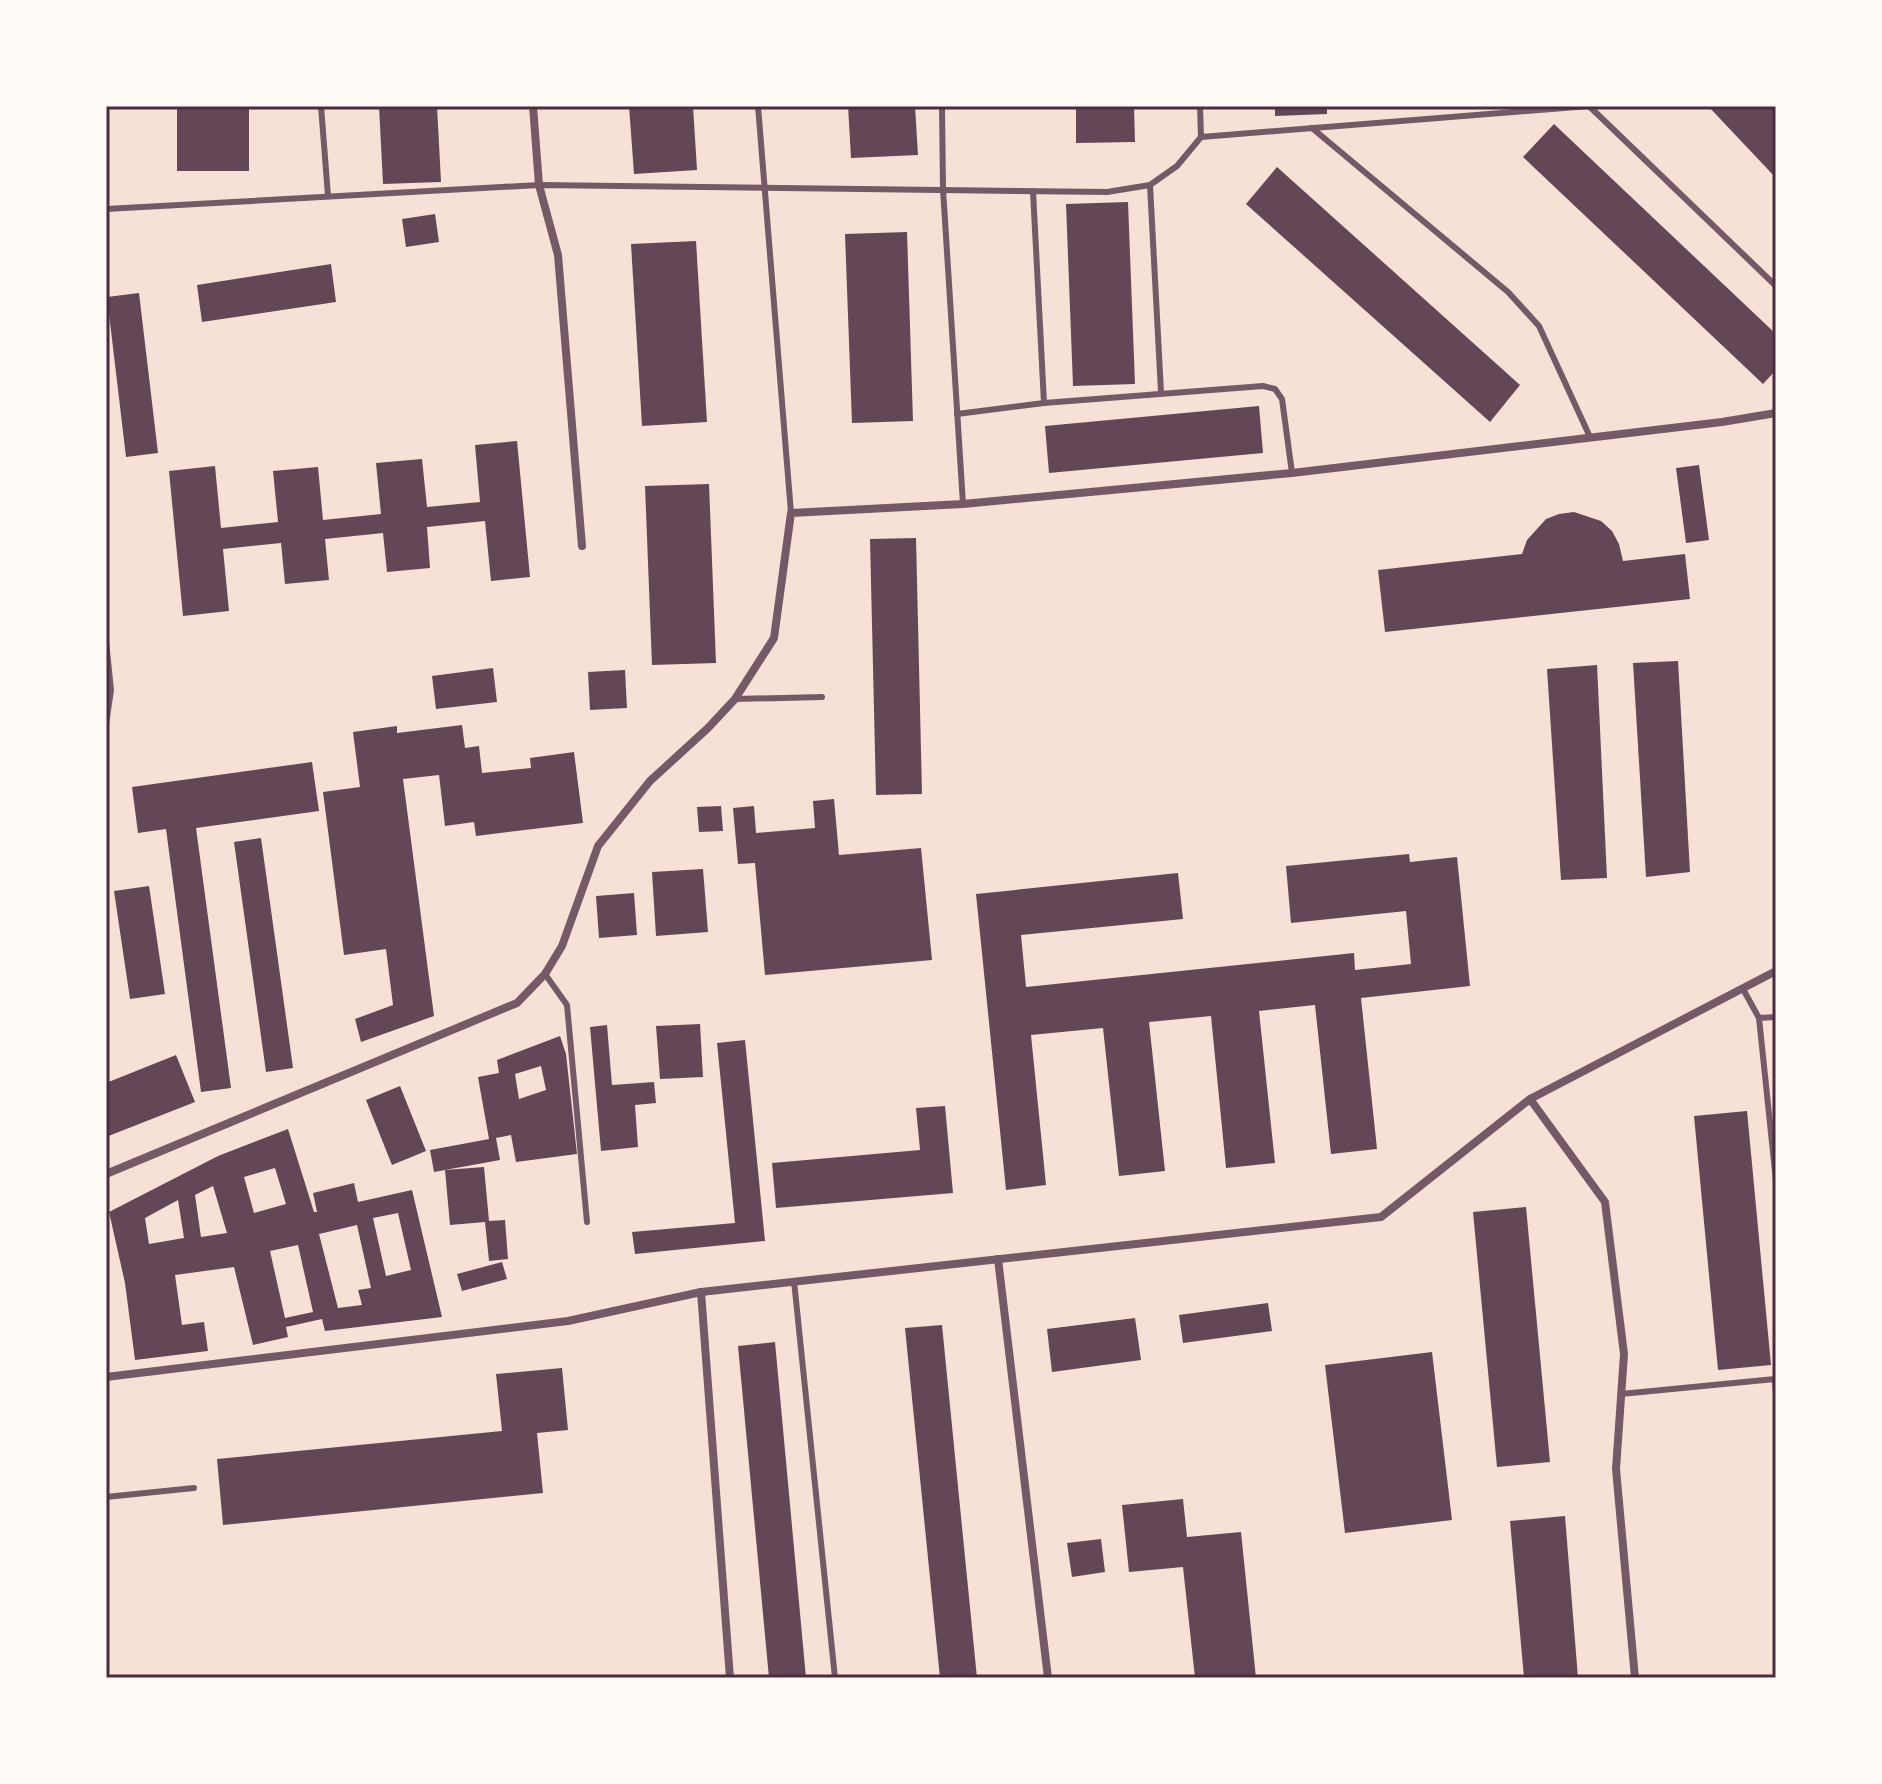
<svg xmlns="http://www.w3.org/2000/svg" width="1882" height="1784" font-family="'Work Sans',sans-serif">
	<rect width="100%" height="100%" fill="#f7e1d7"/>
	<g fill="#644757" fill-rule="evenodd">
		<rect x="177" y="106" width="72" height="65"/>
		<polygon points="379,106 437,106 441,182 383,184"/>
		<polygon points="629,106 693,106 697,170 634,174"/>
		<polygon points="848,106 915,106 918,155 851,158"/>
		<polygon points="1076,106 1134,106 1135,142 1076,143"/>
		<polygon points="1275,106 1327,106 1327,114 1275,116"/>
		<polygon points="1708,106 1776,106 1776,178"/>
		<polygon points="1554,124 1776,334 1776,370 1763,384 1523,157"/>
		<polygon points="1277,167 1520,385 1490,422 1246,204"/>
		<polygon points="1128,202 1135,384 1073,386 1066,204"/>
		<polygon points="435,214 439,242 406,247 402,219"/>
		<polygon points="907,232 913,421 852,423 845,234"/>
		<polygon points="696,241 707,422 642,426 631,244"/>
		<polygon points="331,264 336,302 202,322 197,285"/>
		<polygon points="139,293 158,453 126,457 107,297"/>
		<polygon points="1259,406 1263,453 1049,473 1045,426"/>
		<polygon points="517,441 530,577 491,581 485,521 427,527 430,568 387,572 383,533 325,539 329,580 285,584 281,543 223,549 229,611 183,616 169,471 215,466 221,528 278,522 273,471 318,467 323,520 381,514 376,463 422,459 427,507 480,502 475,445"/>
		<polygon points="1699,465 1709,540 1686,543 1676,468"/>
		<polygon points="709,484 716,663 652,665 645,486"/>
		<polygon points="1574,512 1601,521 1612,531 1619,544 1623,561 1685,554 1690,599 1385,632 1378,570 1522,554 1527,540 1546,519 1559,514"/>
		<polygon points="916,538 922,794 876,795 870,539"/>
		<polygon points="1678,661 1690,872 1646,877 1633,663"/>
		<polygon points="1597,665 1607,878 1561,880 1547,669"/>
		<polygon points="493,668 497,702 436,709 432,676"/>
		<polygon points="625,670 627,708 590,710 588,672"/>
		<polygon points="462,725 465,748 479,746 482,773 531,768 530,758 574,752 583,823 476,836 474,822 445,826 439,775 403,779 434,1016 361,1042 355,1019 393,1005 386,949 344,955 323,792 360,787 353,732 397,726 397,733"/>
		<polygon points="312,762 319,811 196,828 231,1088 201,1092 166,829 138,833 132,787"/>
		<polygon points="834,799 839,855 921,848 932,960 765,975 755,863 738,864 733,808 754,806 756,833 815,828 813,801"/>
		<polygon points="721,806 723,831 699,832 697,807"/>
		<polygon points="261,838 293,1068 266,1072 234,842"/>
		<polygon points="1409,854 1410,862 1457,857 1470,986 1361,998 1377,1149 1331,1154 1315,1005 1259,1011 1275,1163 1226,1168 1211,1016 1149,1022 1165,1171 1119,1176 1103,1028 1031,1035 1046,1185 1006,1190 976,894 1178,873 1183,919 1021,935 1026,987 1354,953 1355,970 1411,964 1406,911 1291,923 1286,866"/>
		<polygon points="703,869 708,932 656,936 652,872"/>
		<polygon points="149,886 165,994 130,999 114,891"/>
		<polygon points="634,893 637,935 599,938 596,896"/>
		<polygon points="700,1024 703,1077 660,1079 656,1026"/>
		<polygon points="607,1025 612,1085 654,1082 656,1103 635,1105 638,1147 601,1151 590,1027"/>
		<path d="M560 1036 566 1054 577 1154 516 1162 511 1135 496 1138 500 1160 434 1172 430 1150 489 1139 478 1077 499 1073 497 1060ZM541 1066 546 1090 519 1099 515 1074Z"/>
		<polygon points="745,1040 765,1241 635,1254 632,1232 735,1223 717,1043"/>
		<polygon points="176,1055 195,1102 106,1137 106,1083"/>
		<polygon points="400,1086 426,1151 392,1165 366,1100"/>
		<polygon points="945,1106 953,1193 776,1208 772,1163 920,1150 916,1108"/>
		<polygon points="1747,1111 1771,1365 1718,1370 1694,1116"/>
		<path d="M288 1129 314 1212H317L313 1193 354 1183 358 1202 412 1190 442 1317 325 1331 322 1319 286 1327 288 1337 253 1345 234 1267 175 1275 182 1325 204 1322 208 1351 135 1360 125 1283 109 1212 218 1156ZM275 1168 286 1204 254 1213 244 1177ZM213 1186 227 1233 201 1237 195 1195ZM178 1200 184 1238 149 1244 145 1218ZM398 1213 411 1270 386 1276 373 1218ZM357 1225 371 1288 358 1290 362 1305 338 1308 319 1234ZM298 1245 313 1312 285 1318 270 1251Z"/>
		<polygon points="484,1167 489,1221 505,1220 508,1259 489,1261 485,1222 450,1225 445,1170"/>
		<polygon points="1526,1207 1550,1462 1497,1467 1473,1212"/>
		<polygon points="502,1262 507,1279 462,1291 457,1274"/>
		<polygon points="1268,1303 1272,1331 1183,1343 1179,1315"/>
		<polygon points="1135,1318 1141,1360 1052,1372 1047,1329"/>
		<polygon points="942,1325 977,1678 940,1678 905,1328"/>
		<polygon points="775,1342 806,1678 769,1678 738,1346"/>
		<polygon points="1432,1352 1452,1520 1345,1533 1325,1365"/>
		<polygon points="562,1368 568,1430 537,1433 543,1493 223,1525 217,1459 502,1431 496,1374"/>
		<polygon points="1183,1499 1187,1537 1241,1532 1256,1678 1195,1678 1183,1567 1129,1572 1122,1505"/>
		<polygon points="1565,1516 1578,1678 1524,1678 1510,1521"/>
		<polygon points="1101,1539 1105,1572 1072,1577 1067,1543"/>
	</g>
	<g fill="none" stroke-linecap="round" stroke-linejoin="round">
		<g stroke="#755966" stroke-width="6">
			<polyline points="321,106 328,196"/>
			<polyline points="758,106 791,513"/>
			<polyline points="942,106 943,189 963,504"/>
			<polyline points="1200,106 1201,137"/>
			<polyline points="1589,106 1776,286"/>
			<polyline points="1312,128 1508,292 1539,326 1590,437"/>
			<polyline points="1150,185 1161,392"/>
			<polyline points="1033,191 1044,403"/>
			<polyline points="106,209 539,185 1107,192 1150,185 1177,166 1201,137 1589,106"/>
			<polyline points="957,414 1044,403 1263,386 1275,389 1282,399 1292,473"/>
			<polyline points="106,641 111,690 106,724"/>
			<polyline points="735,699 822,697"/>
			<polyline points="545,974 567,1005 587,1222"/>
			<polyline points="1743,989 1759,1018"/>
			<polyline points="1776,1017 1759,1018 1776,1181"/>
			<polyline points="794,1281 835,1678"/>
			<polyline points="1621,1394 1775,1379 1776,1394"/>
			<polyline points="106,1497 194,1488"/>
		</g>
		<g stroke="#755966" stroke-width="8">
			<polyline points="533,106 539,185 558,255 582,546"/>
			<polyline points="1530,1099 1605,1202 1624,1354 1616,1469 1635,1678"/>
			<polyline points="106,1174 517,1003 545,974 562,946 598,846 650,781 708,728 735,699 774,638 791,513 963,504 1292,473 1722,422 1776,413"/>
			<polyline points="998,1259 1048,1678"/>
			<polyline points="701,1292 730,1678"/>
			<polyline points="106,1377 568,1321 701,1292 1381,1217 1530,1099 1776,971"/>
		</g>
	</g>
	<rect width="1882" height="1784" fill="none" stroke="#fffaf5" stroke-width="216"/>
	<rect x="108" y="108" width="1666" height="1568" fill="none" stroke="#4a2c40" stroke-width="3"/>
</svg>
